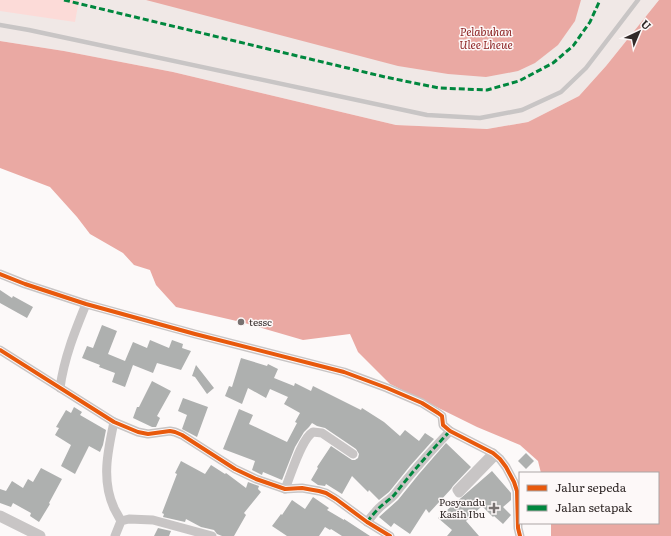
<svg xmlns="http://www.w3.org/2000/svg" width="671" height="536" font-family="Literata,serif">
	<rect width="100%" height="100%" fill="#fcf9f9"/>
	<polygon fill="#f0e8e6" points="0,0 659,0 606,66 579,96 528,122 487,129 396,125 173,72 64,51 0,41"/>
	<polygon fill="#fcdbd8" points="0,0 79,0 75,22 0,11"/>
	<g fill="#eaa9a3">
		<polygon points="146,0 581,0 575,21 558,45 535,63 518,71 486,77 448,74 398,66"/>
		<polygon points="659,0 671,0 671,536 551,536 551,523 658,523 658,473 541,473 538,461 520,445 477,427 390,384 358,352 350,334 303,340 241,322 176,307 156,285 150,270 134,265 123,253 90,234 77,217 50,187 0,168 0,41 64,51 173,72 396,125 487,129 528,122 579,96 606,66"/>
	</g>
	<g fill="#aeb0af">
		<polygon points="0,290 12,298 13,296 33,307 27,318 0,303"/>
		<polygon points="102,325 117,331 108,354 125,361 133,342 147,348 150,340 169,348 172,340 183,344 182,348 191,351 181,370 157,363 153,373 133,365 125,387 112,382 115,373 99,367 100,365 82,358 87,346 93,348"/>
		<polygon points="241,358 267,366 268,364 278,369 274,378 294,386 295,383 311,391 313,386 361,410 362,408 384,422 400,436 405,430 419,441 425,433 434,439 410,466 389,492 379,500 369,490 368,492 352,476 342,494 326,484 325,486 318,485 311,480 318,468 317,467 331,446 352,460 355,460 358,458 359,454 356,449 325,428 317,426 312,423 309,427 304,432 295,447 282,480 263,472 262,475 252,470 255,461 223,449 239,409 253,415 249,424 287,442 297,423 295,422 300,413 284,404 288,397 270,389 266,398 248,388 242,404 225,396 229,386 232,387"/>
		<polygon points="196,365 214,388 207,394 195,377 192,376"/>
		<polygon points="152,381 171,391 157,416 160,418 156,427 152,427 133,418 137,407 139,407"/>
		<polygon points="183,398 208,407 197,437 182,429 187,415 178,411"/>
		<polygon points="74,407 82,412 80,415 106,430 103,445 100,452 89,446 75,474 61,466 71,445 55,435 59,428 56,427 66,410 71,413"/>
		<polygon points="446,443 471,467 453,486 451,489 429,513 426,509 410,534 394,523 391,527 379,517 398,500 419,474"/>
		<polygon points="526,453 534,461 526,469 518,461"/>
		<polygon points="181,461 205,474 211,465 225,474 226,473 246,488 248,482 259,486 258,489 261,492 244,513 246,515 234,536 222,536 217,534 214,530 201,527 186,519 185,522 163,517 164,514 162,513 177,474 175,473"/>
		<polygon points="41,468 62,479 49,503 50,504 39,522 30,516 31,513 13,503 11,507 0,503 0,489 6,491 12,481 23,488 28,479 33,482"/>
		<polygon points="492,471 511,493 511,500 503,507 511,515 503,524 494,516 493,517 482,506 466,521 479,536 447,536 452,530 438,518"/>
		<polygon points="313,497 329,508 327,510 344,520 344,519 370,536 342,536 331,529 330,530 325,527 319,536 287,536 272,526 281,514 282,515 292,500 305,509"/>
		<polygon points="158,528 171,531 169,536 154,536"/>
	</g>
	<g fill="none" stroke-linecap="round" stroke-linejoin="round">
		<polyline stroke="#c8c5c5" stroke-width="4.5" points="0,25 29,30 427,115 480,118 522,110 561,92 586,68 638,0"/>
		<g stroke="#c8c5c5" stroke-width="9">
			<polyline points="0,274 25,284 86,304 195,334 344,372 387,388 422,403 438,413 442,416 443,425 450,431 493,453 500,459 506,467 514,482 517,491 518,528 520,536"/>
			<polyline points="0,350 114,422 138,432 148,434 170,431 175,432 182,435 235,469 256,479 285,489 302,488 319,491 326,493 336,499 367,522 390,536"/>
			<path d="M60 388C64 358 75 331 86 304"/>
			<path d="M114 422C108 450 101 480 114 508 116 512 119 517 121 521"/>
			<polygon points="493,453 495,456 459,493 457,490"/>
			<path d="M285 489C291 475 301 439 313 432L322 433 353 454"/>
			<path d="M367 522C371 517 375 512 379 508 384 503 391 499 395 494 412 472 431 451 450 431"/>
			<polyline points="115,536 121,521 129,519 153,520 212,536"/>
		</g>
		<polyline stroke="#c8c5c5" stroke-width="11" points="0,516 40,536"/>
		<g stroke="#00873e" stroke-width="3" stroke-dasharray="6 3" stroke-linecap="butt">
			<polyline points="64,0 385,77 439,88 487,90 519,81 553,63 573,46 590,22 600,0"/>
			<path d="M367 522C371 517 375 512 379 508 384 503 391 499 395 494 412 472 431 451 450 431"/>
		</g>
		<g stroke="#fdf8f8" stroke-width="6">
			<g id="cycleway">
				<polyline points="0,274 25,284 86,304 195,334 344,372 387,388 422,403 438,413 442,416 443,425 450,431 493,453 500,459 506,467 514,482 517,491 518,528 520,536"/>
				<polyline points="0,350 114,422 138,432 148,434 170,431 175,432 182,435 235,469 256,479 285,489 302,488 319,491 326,493 336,499 367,522 390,536"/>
			</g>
		</g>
		<use href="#cycleway" stroke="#e8590c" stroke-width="4"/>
	</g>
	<g fill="#787271" stroke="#fdf8f8" stroke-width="1.5">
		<circle cx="241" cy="322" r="4"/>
		<path d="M492 502h4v4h4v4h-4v4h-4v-4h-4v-4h4z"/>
	</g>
	<g text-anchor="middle" stroke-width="3" stroke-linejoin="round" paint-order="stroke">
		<g font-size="10" fill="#312928" stroke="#fdf8f8" text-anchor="start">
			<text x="249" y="326">tessc</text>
			<text x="485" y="506" text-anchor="end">Posyandu<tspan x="485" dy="12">Kasih Ibu</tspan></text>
		</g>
		<g font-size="11" font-style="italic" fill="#8a1e1e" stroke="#fdf8f8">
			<text x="486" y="36">Pelabuhan<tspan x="486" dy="13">Ulee Lheue</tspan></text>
		</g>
	</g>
	<rect x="519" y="472" width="140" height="52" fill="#fdf8f8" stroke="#aba5a5"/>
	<rect x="527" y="485" width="20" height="6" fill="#e8590c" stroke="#aba5a5"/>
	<text x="555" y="492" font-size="12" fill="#312928">Jalur sepeda</text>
	<rect x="527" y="505" width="20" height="6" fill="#00873e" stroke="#aba5a5"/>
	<text x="555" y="512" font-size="12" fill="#312928">Jalan setapak</text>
	<g transform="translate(639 32) rotate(44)" stroke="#fdf8f8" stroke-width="3" paint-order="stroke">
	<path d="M0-3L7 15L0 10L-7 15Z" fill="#312928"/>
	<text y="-6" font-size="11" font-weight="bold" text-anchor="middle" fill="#312928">U</text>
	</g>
</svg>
